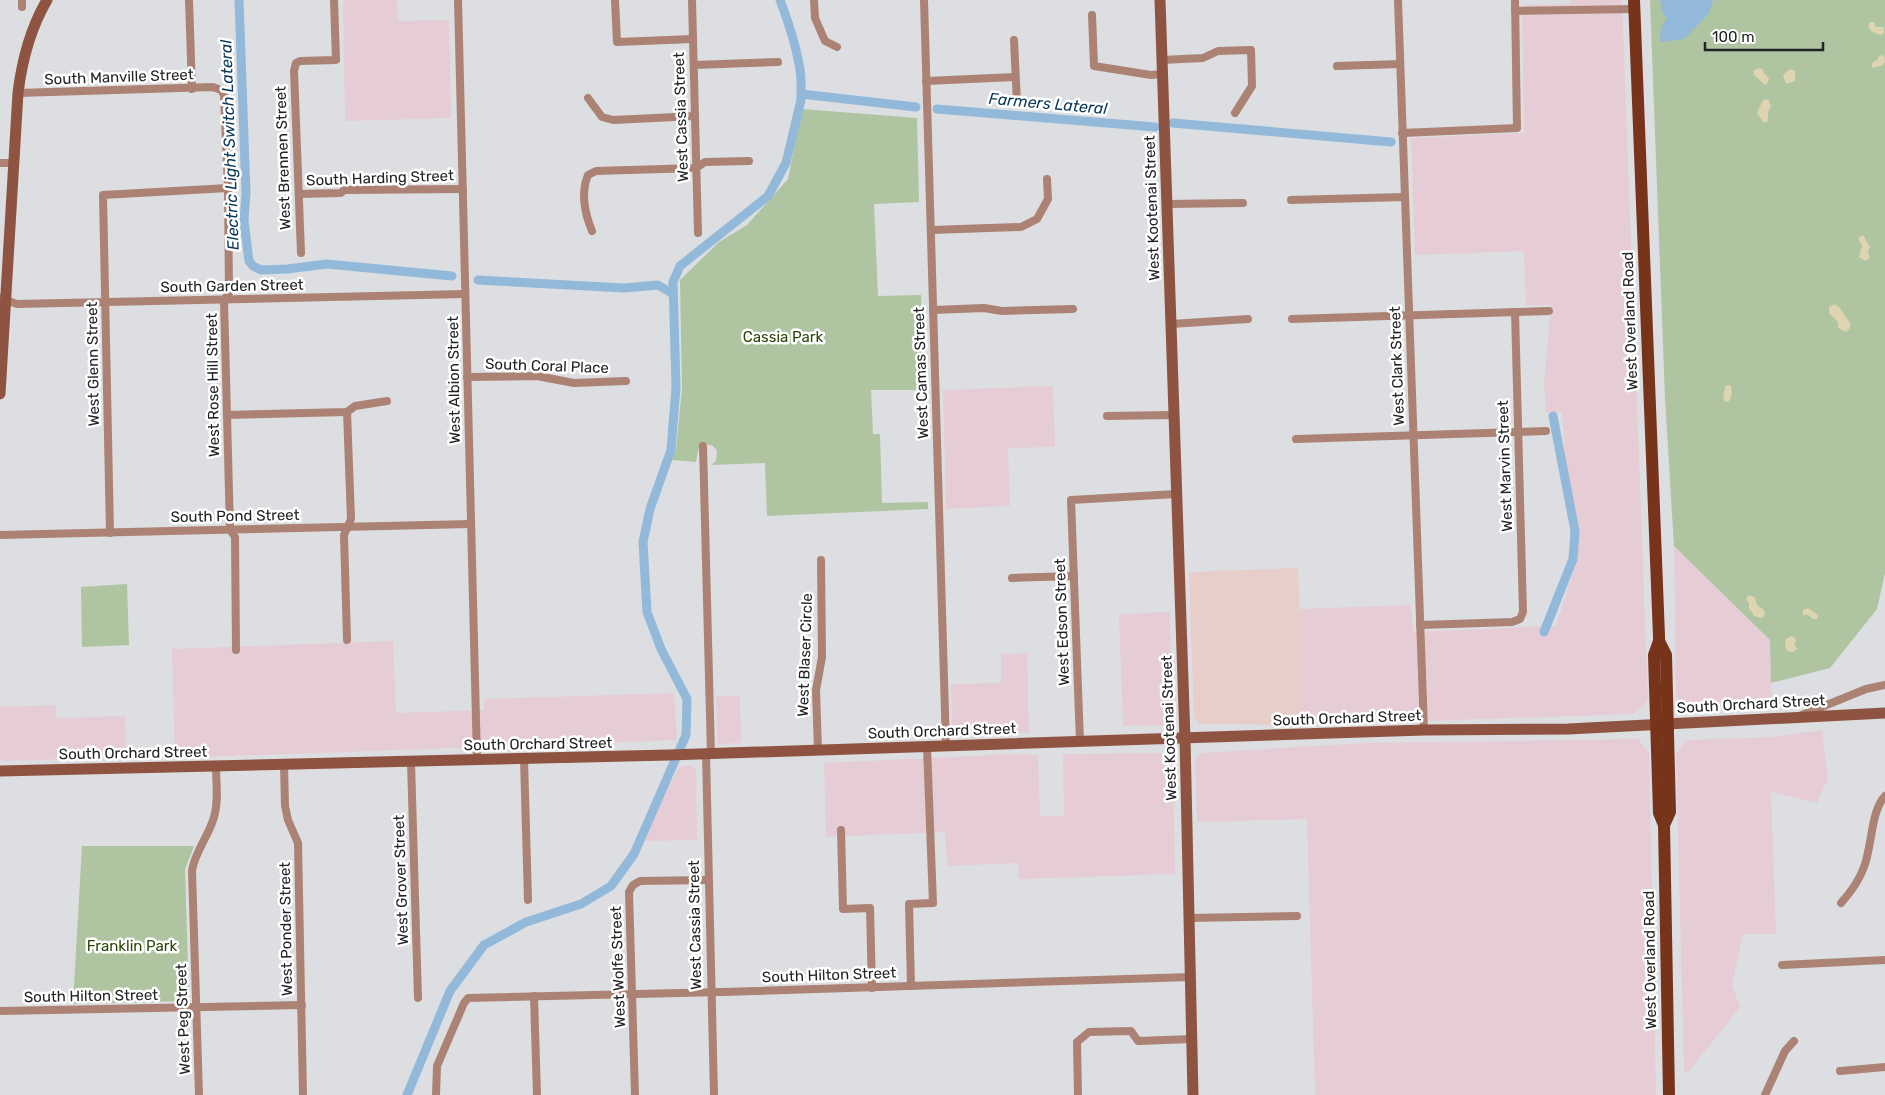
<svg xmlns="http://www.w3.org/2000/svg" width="1885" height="1095" font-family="Rubik,sans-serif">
	<rect width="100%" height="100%" fill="#dcdee1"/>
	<g fill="#e6cdd5">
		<polygon points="343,0 397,0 398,21 449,20 451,118 345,121"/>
		<polygon points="1571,0 1622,0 1648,701 1634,714 1303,725 1299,609 1411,605 1413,632 1556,626 1575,566 1579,528 1566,474 1562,412 1546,413 1544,383 1551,305 1526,305 1524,251 1415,255 1411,138 1524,133 1522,5 1570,4"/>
		<polygon points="1053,386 1055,447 1008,448 1010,506 946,509 943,390"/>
		<polygon points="1674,546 1770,640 1772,705 1688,708 1676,697"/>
		<polygon points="1170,612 1172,719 1167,725 1123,726 1119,614"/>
		<polygon points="393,641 396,713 484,710 484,699 674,693 677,740 175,758 172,649"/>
		<polygon points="1027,653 1029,733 952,735 951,684 1001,683 1001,654"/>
		<polygon points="716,696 740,696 741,743 718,744"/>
		<polygon points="56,705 56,718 125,716 126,757 4,761 0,760 0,707"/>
		<polygon points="1822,730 1828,779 1817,803 1771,792 1776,934 1743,934 1732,985 1740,1007 1689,1071 1684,1072 1676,753 1686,740 1772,737"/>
		<polygon points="1638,739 1649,753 1656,1095 1315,1095 1307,819 1197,822 1195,759 1201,753 1365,743"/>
		<polygon points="1168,753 1173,758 1175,874 1019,879 1018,863 947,866 945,832 826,837 824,763 1016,754 1038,755 1040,816 1064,816 1063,754"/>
		<polygon points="680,766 692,766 696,770 697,840 645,841 657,808"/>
	</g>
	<polygon fill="#e8ceca" points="1298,568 1303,725 1200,724 1194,718 1189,572"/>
	<g fill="#afc4a0">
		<polygon points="1650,0 1885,0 1885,573 1877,609 1830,668 1771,683 1770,640 1674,546 1665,398"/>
		<polygon points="802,109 917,118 919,202 874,204 878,296 921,295 924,390 871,390 873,434 880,434 882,503 928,502 928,509 767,516 765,463 711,465 716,461 717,451 713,446 706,444 698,450 696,462 672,460 676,450 682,388 680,280 719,242 747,225 788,179"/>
		<polygon points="127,584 129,645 82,647 81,587"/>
		<polygon points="82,846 194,846 185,869 189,1001 73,1004"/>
	</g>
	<g fill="#ded5b0">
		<polygon points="1870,22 1874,22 1876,27 1884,27 1884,33 1880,35 1872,32 1868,26"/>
		<polygon points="1884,55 1885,62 1883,65 1872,68 1872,63 1877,60 1879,56"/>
		<polygon points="1760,68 1763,69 1764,73 1769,78 1768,82 1765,85 1753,74 1754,70"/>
		<polygon points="1790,69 1795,71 1795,81 1786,84 1783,75"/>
		<polygon points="1768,99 1771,106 1768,112 1768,121 1764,123 1757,113 1763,100"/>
		<polygon points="1863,235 1870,247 1868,252 1870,258 1865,261 1859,257 1862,246 1858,238"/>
		<polygon points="1834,304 1839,307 1850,323 1850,328 1846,332 1838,328 1838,322 1829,313 1829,307"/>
		<path d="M1727 385H1730C1733 390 1732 399 1728 402H1725L1723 398 1725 387Z"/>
		<polygon points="1749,595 1755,597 1757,605 1764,610 1765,615 1762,618 1754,616 1752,612 1749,609 1749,604 1746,598"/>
		<polygon points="1808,608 1818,615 1817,619 1813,619 1808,615 1803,615 1803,610"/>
		<polygon points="1791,636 1795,638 1796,642 1794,644 1797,649 1793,652 1787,651 1785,646 1786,639"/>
	</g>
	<polygon fill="#92b9d9" points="1660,0 1713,0 1709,13 1684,39 1660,42 1661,27 1667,19 1662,11"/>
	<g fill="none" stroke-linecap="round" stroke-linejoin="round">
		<g stroke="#92b9d9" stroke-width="9">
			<polyline points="239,0 246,193 244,221 249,261 253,266 261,270 287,269 327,264 452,276"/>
			<polyline points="801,94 916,107"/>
			<polyline points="937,109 1155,127"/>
			<polyline points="1173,123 1391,142"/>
			<polyline points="478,280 624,288 658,285 673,294"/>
			<polyline points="1544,632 1573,559 1575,531 1553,416"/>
			<path d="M407 1095 450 991 484 945 526 922 581 904 611 886 634 854 686 735 687 699 661 649 647 612 643 542 650 509 671 450 676 387 673 282 680 266 768 196 786 163 801 100C801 88 802 76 799 64 795 42 788 21 780 0"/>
		</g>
		<g stroke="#ab8274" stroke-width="8">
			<polyline points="189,0 192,89"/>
			<polyline points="458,0 477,760"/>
			<polyline points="615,0 617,42 693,39"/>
			<polyline points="692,0 698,233"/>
			<polyline points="814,0 815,18 825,41 837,47"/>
			<polyline points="924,0 946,746"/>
			<polyline points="1398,0 1424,730"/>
			<polyline points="22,7 22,0"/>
			<polyline points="1515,11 1634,9"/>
			<polyline points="1092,15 1094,66 1151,75 1162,74"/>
			<polyline points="1014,40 1017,103"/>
			<polyline points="1162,60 1203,58 1218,51 1251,50 1252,86 1235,113"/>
			<polyline points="694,65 778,62"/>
			<polyline points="1337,66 1400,64"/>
			<polyline points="926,81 1015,77"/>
			<polyline points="18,93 213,87 221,90 224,95 228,188 229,293 224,300 230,530 235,537 236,650"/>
			<polyline points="588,98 602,117 613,120 695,116"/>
			<polyline points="1402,133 1517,128 1515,0"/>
			<polyline points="0,163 13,163"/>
			<polyline points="299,194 341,193 344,190 463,189"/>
			<polyline points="1291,200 1405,197"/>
			<polyline points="1167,204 1243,203"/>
			<polyline points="931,230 1021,227 1037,219 1048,199 1047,179"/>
			<path d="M592 231C585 214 580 194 588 175L596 171 696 168 705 162 749 161"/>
			<polyline points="301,253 294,71 296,63 300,61 336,60 334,0"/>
			<polyline points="0,298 17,304 465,294"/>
			<polyline points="933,310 984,308 1002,311 1073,309"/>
			<polyline points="1292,319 1549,311"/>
			<polyline points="1171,324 1248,319"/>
			<polyline points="467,377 537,376 574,383 626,381"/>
			<polyline points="227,415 347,412 355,406 387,401"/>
			<polyline points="1107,416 1174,415"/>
			<polyline points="1296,439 1546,431"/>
			<polyline points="703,446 711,754"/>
			<polyline points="110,533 103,195 228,188"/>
			<polyline points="0,535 471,524"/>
			<polyline points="1012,578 1074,576"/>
			<polyline points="1420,625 1512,622 1520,619 1523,612 1515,312"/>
			<polyline points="347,640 344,535 351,519 347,412"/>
			<polyline points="1802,715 1866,689 1885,685"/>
			<polyline points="1080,742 1071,500 1176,494"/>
			<polyline points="818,750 816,690 822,657 821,560"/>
			<polyline points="706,754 714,1095"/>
			<polyline points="524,759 528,900"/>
			<polyline points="411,762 418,998"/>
			<polyline points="284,765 285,806 288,820 298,843 303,1095"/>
			<polyline points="841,830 843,909 870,908 872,988"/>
			<path d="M1841 903C1851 892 1859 881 1864 867 1872 847 1871 810 1885 796"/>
			<polyline points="1189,918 1297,916"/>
			<polyline points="1782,965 1885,960"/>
			<polyline points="911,986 909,904 933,903 927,747"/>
			<polyline points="534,996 537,1095"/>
			<polyline points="0,1011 302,1005"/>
			<polyline points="1840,1071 1885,1067"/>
			<path d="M199 1095 192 871C195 851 209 836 214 817 219 801 216 783 216 767"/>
			<polyline points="436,1095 437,1066 464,1003 468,998 722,992 1191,977"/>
			<polyline points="635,1095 629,892 633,885 640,881 708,880"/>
			<polyline points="1078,1095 1077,1042 1089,1032 1131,1031 1138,1041 1192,1039"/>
			<polyline points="1765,1095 1785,1051 1794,1041"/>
		</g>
		<g stroke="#8e5441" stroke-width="11">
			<polyline points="1160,0 1185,739 1193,1095"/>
			<path d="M0 394 18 93C22 60 30 29 47 0"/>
			<polyline points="0,771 669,755 1424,730 1568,729 1885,713"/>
		</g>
		<g stroke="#78331b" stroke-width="12">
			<polyline points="1634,0 1659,636 1659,641 1666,655 1670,812 1664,825"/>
			<polyline points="1659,641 1654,655 1659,813 1664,825 1669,1095"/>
		</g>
	</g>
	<g text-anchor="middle" stroke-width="5" stroke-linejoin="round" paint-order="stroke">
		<g font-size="15" fill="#222324" stroke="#fff">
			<text transform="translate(119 77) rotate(-2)" y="5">South Manville Street</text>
			<text transform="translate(681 117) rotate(-92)" y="5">West Cassia Street</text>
			<text transform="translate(283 158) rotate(-92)" y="5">West Brennen Street</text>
			<text transform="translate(380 178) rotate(-2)" y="5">South Harding Street</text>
			<text transform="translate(1152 208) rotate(-92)" y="5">West Kootenai Street</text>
			<text transform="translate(232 286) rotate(-1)" y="5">South Garden Street</text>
			<text transform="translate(1630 321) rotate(-92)" y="5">West Overland Road</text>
			<text transform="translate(93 364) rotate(-91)" y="5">West Glenn Street</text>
			<text transform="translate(547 366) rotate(2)" y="5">South Coral Place</text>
			<text transform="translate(1397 366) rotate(-92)" y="5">West Clark Street</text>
			<text transform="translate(921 373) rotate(-92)" y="5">West Camas Street</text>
			<text transform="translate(454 380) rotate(-91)" y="5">West Albion Street</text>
			<text transform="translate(213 385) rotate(-91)" y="5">West Rose Hill Street</text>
			<text transform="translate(1505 466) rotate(-92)" y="5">West Marvin Street</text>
			<text transform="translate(235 516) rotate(-1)" y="5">South Pond Street</text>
			<text transform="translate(1062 622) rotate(-92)" y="5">West Edson Street</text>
			<text transform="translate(805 655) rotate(-88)" y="5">West Blaser Circle</text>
			<text transform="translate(1751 704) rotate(-3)" y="5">South Orchard Street</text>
			<text transform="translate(1347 718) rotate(-2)" y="5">South Orchard Street</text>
			<text transform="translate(1169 728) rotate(-92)" y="5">West Kootenai Street</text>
			<text transform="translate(942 731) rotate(-2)" y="5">South Orchard Street</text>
			<text transform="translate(538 744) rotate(-1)" y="5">South Orchard Street</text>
			<text transform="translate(133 753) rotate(-1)" y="5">South Orchard Street</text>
			<text transform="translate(401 880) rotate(-92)" y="5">West Grover Street</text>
			<text transform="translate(695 925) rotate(-91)" y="5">West Cassia Street</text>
			<text transform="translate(286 929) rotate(-91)" y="5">West Ponder Street</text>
			<text transform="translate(1650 960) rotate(-91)" y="5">West Overland Road</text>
			<text transform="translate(618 967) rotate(-92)" y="5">West Wolfe Street</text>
			<text transform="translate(829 975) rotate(-2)" y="5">South Hilton Street</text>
			<text transform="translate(91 996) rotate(-1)" y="5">South Hilton Street</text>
			<text transform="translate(183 1019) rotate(-92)" y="5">West Peg Street</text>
		</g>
		<g font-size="15" fill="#2a4709" stroke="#fff">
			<text x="783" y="342">Cassia Park</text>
			<text x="132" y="951">Franklin Park</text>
		</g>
		<g font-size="16" font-style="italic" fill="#083757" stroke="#fff">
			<text transform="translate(1048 103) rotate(5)" y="6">Farmers Lateral</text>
			<text transform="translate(229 145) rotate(-92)" y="6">Electric Light Switch Lateral</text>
		</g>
	</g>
	<path d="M1705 42v8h118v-8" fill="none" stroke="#222324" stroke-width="2.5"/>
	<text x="1712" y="42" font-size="15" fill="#222324" stroke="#ffffff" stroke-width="4" paint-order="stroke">100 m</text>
</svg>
